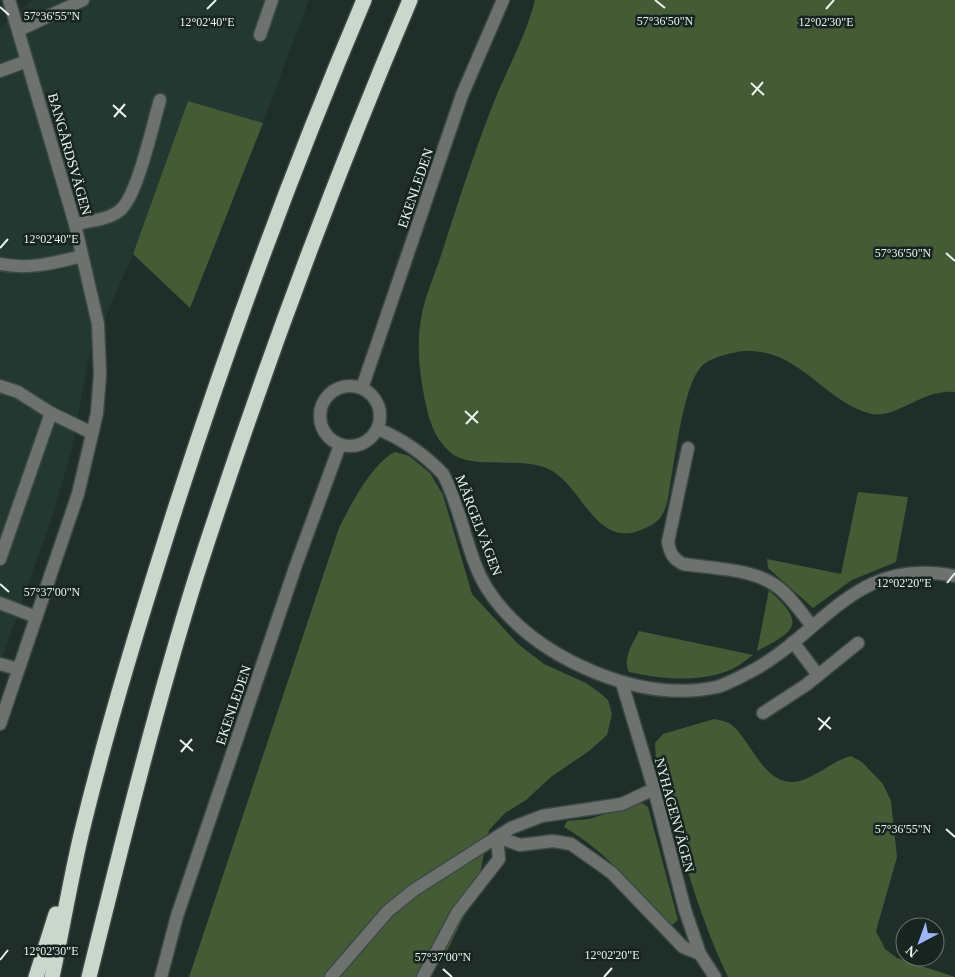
<svg xmlns="http://www.w3.org/2000/svg" width="955" height="977" font-family="Georgia,serif">
	<rect width="100%" height="100%" fill="#202e2a"/>
	<polygon fill="#223831" points="32,0 309,0 263,123 188,101 133,254 89,355 73,445 53,515 0,663 0,27"/>
	<g fill="#445b36">
		<path d="M535 0H955V392C922 389 896 419 872 414 824 403 800 348 744 351 733 352 708 358 701 367 684 385 676 453 671 479 669 491 668 508 660 518 655 524 648 527 641 530 594 549 582 482 546 468 521 457 476 469 454 455 437 443 430 424 426 405 420 378 416 347 421 319 425 294 437 270 444 246 461 194 477 143 498 92 511 62 527 32 535 0Z"/>
		<polygon points="188,101 263,123 190,308 133,254"/>
		<path d="M395 452 409 456 430 473 443 495 472 594 518 644 544 664 586 683 600 693 608 700 612 714 607 735 589 751 551 777 526 800 505 813 489 830 476 892 442 961 424 977H189L339 528C350 506 372 463 395 452Z"/>
		<polygon points="858,492 908,497 896,562 852,580 813,608 768,568 767,559 841,574"/>
		<path d="M769 590C806 624 797 630 757 651Z"/>
		<path d="M639 631 753 655C746 660 738 667 730 670 698 683 661 679 629 672 622 659 633 643 639 631Z"/>
		<path d="M714 719C719 720 725 721 729 723 751 737 764 790 799 781 818 776 832 761 851 756L862 762 883 784 891 801 897 857 876 931 885 949 897 958 955 977H728C695 908 677 834 656 760L655 743 663 734Z"/>
		<path d="M642 803 648 807 678 920 670 927C639 891 606 851 564 827L567 821 589 819Z"/>
	</g>
	<g fill="none" stroke-linecap="round" stroke-linejoin="round">
		<g stroke="#3c4a46" stroke-width="15">
			<g id="minor">
				<polyline points="19,30 83,0"/>
				<polyline points="260,35 272,0"/>
				<polyline points="0,71 27,61"/>
				<path d="M75 224C90 221 107 220 119 211 137 199 153 123 160 100"/>
				<path d="M0 264C29 270 54 263 82 256"/>
				<circle cx="350" cy="416" r="30"/>
				<polyline points="0,386 18,392 51,413 92,433"/>
				<polyline points="362,388 462,95 503,0"/>
				<path d="M378 429C402 439 425 455 443 474 462 509 467 558 488 590 513 628 553 655 594 672 633 688 675 696 717 687 727 684 738 678 748 673 823 635 854 555 955 576"/>
				<path d="M688 448 668 542C670 553 673 559 683 564 714 569 754 568 779 588 792 598 802 614 812 626"/>
				<polyline points="0,559 51,413"/>
				<polyline points="0,603 36,617"/>
				<polyline points="793,642 818,675"/>
				<polyline points="0,664 18,669"/>
				<polyline points="622,683 654,789 685,910 700,954 715,977"/>
				<polyline points="763,713 806,685 858,643"/>
				<polyline points="0,724 78,494 97,413 100,374 98,324 75,224 9,0"/>
				<polyline points="161,977 177,916 296,565 340,445"/>
				<polyline points="331,977 388,911 414,890 511,828 542,816 622,804 654,789"/>
				<polyline points="423,977 457,913 499,859 497,837 520,845 553,841 571,844 612,873 683,947 700,954"/>
			</g>
		</g>
		<g stroke="#3c4a46" stroke-width="18">
			<g id="highway">
				<polyline points="36,977 56,914"/>
				<path d="M52 977C62 930 70 882 81 835 108 723 142 613 177 503 232 333 294 165 364 0"/>
				<path d="M89 977C122 843 155 709 196 577 259 381 330 189 410 0"/>
			</g>
		</g>
		<use href="#minor" stroke="#6d726e" stroke-width="12"/>
		<use href="#highway" stroke="#c9d7cc" stroke-width="15"/>
	</g>
	<path fill="none" stroke="#eaf3f0" stroke-width="2" d="M655 0 665 8M0 7 9 15M207 9 216 0M826 9 834 0M751 83 764 95M752 95 763 82M113 105 126 117M114 117 125 104M0 248 8 239M946 253 955 261M465 411 478 423M466 424 478 411M947 583 955 573M0 584 9 592M818 718 831 729M819 730 830 717M180 740 193 751M181 752 192 739M946 829 955 837M0 960 8 950M443 969 452 977M604 977 612 968"/>
	<g text-anchor="middle" stroke-width="5" stroke-linejoin="round" paint-order="stroke">
		<g font-size="14" fill="#eaf3f0" stroke="#172420">
			<text transform="translate(70 154) rotate(74)" y="5">BANGÅRDSVÄGEN</text>
			<text transform="translate(415 188) rotate(-71)" y="5">EKENLEDEN</text>
			<text transform="translate(479 525) rotate(69)" y="5">MÄRGELVÄGEN</text>
			<text transform="translate(233 705) rotate(-71)" y="5">EKENLEDEN</text>
			<text transform="translate(675 815) rotate(75)" y="5">NYHAGENVÄGEN</text>
		</g>
	</g>
	<g font-size="12" text-anchor="middle" fill="#eaf3f0" stroke="#172420" stroke-width="5" stroke-linejoin="round" paint-order="stroke">
		<text x="52" y="20">57°36'55"N</text>
		<text x="665" y="25">57°36'50"N</text>
		<text x="207" y="26">12°02'40"E</text>
		<text x="826" y="26">12°02'30"E</text>
		<text x="51" y="243">12°02'40"E</text>
		<text x="903" y="257">57°36'50"N</text>
		<text x="904" y="587">12°02'20"E</text>
		<text x="52" y="596">57°37'00"N</text>
		<text x="903" y="833">57°36'55"N</text>
		<text x="51" y="955">12°02'30"E</text>
		<text x="612" y="959">12°02'20"E</text>
		<text x="443" y="961">57°37'00"N</text>
	</g>
	<g transform="translate(920 942) rotate(221)"><circle r="24" fill="#172420" stroke="#6b7773"/>
	<path d="M0-4L9 19L0 12L-9 19Z" fill="#9eb4fd"/>
	<text y="-8" font-size="14" font-weight="bold" text-anchor="middle" fill="#eaf3f0">N</text>
	</g>
</svg>
